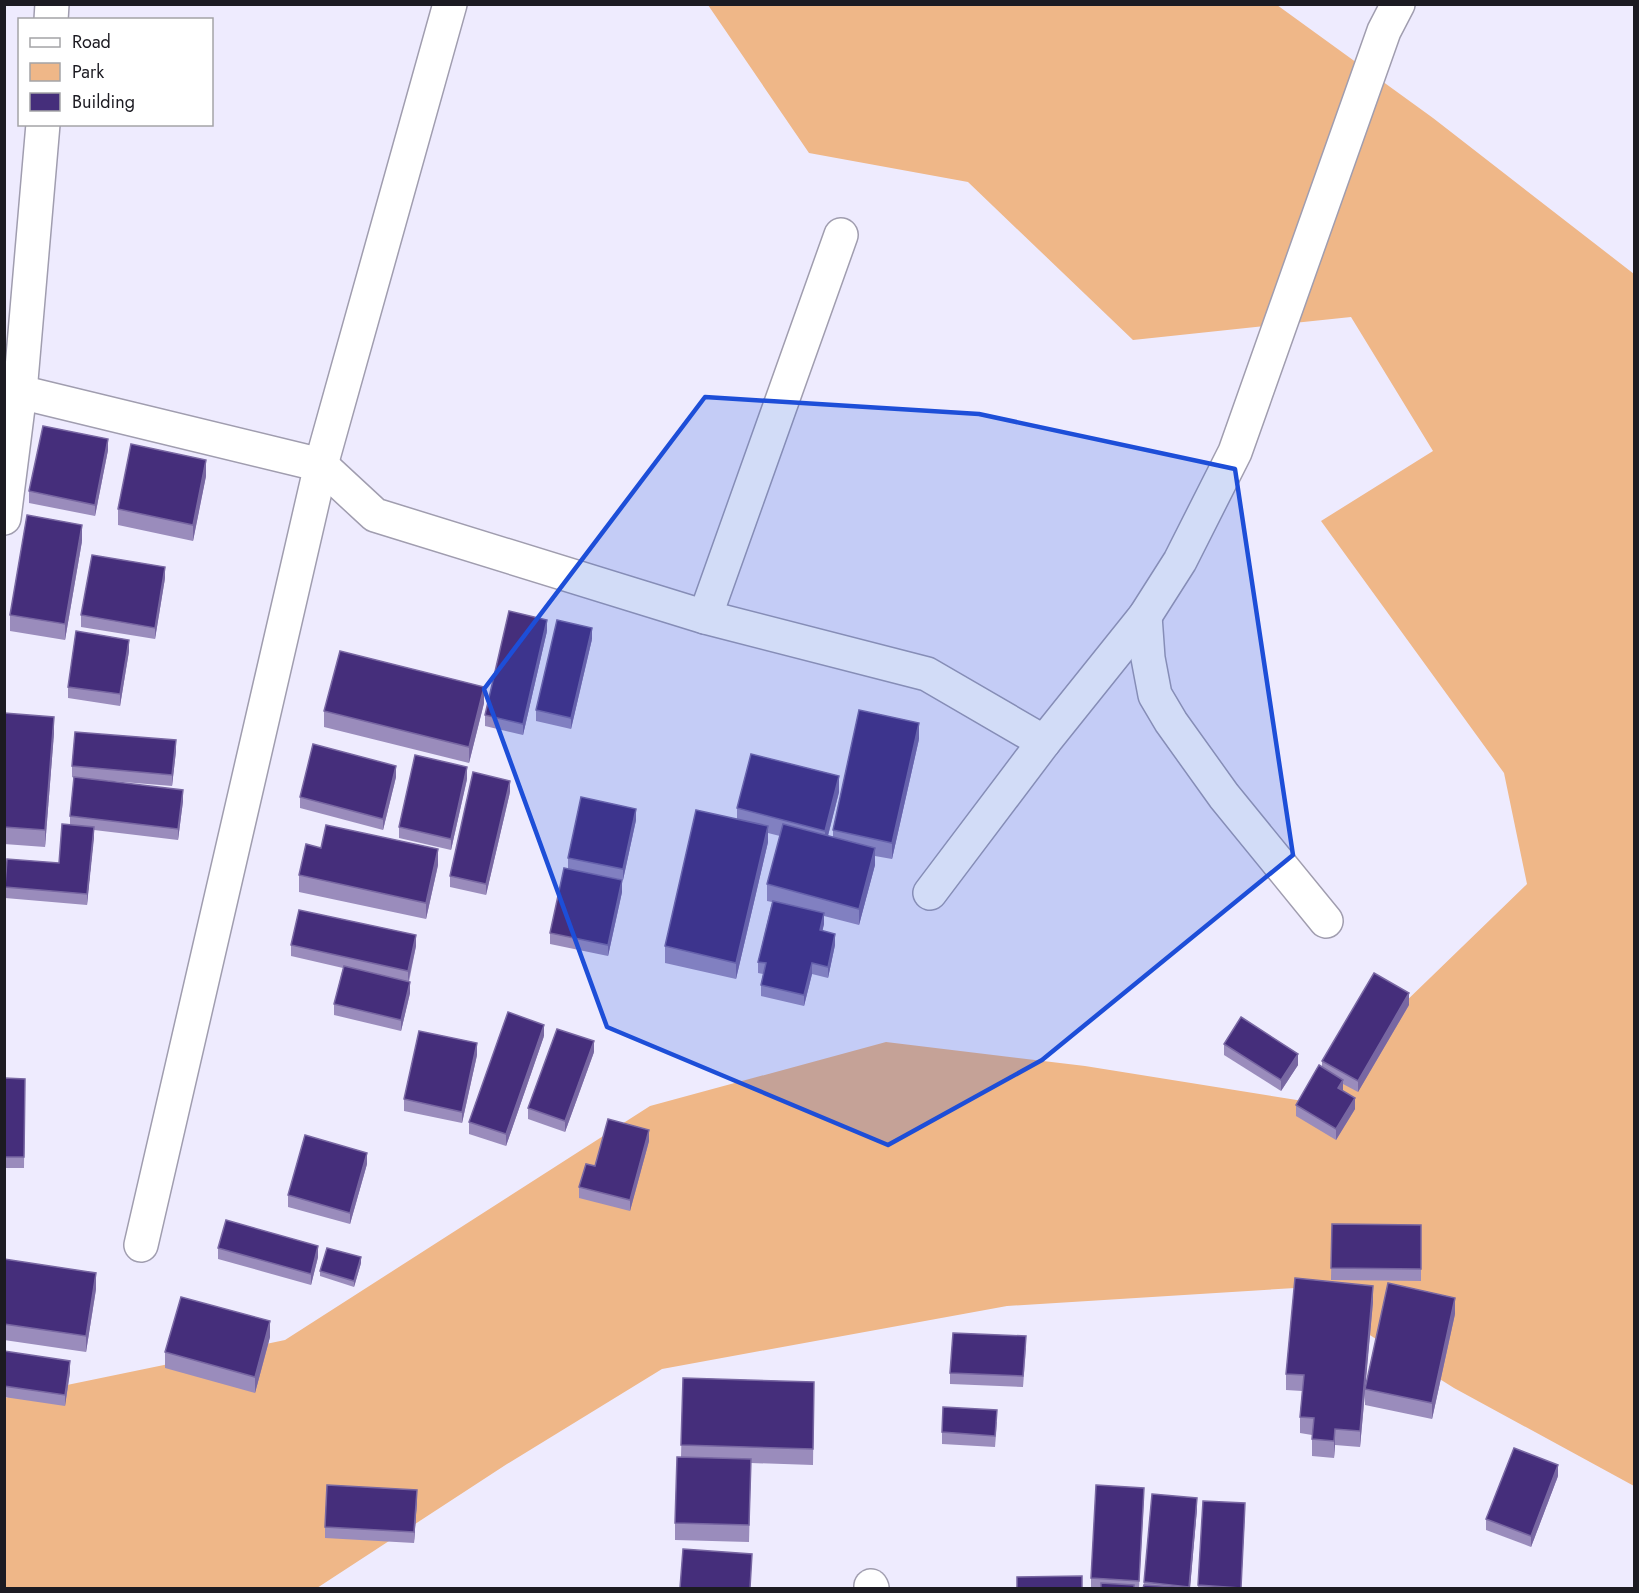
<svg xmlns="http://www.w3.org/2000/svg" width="1639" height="1593" font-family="Jost,sans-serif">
	<rect width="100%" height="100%" fill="#eeebfe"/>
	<polygon fill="#efb788" points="708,5 1277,5 1433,118 1634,274 1634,1486 1454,1388 1295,1288 1007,1306 662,1369 507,1464 317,1588 5,1588 4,1398 285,1340 650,1106 886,1042 1085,1066 1303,1101 1527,884 1504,773 1321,521 1433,451 1351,317 1133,340 968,182 809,153"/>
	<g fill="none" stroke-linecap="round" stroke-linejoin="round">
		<g stroke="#a09daf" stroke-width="36">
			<g id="minor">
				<polyline points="51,20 52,4"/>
				<polyline points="20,392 321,465 375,515 705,617 927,674 1044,742"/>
				<polyline points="4,518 20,392 43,124"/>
				<polyline points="1145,616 1148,658 1155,695 1171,722 1224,796 1326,921"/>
				<polyline points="705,617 841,235"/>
				<polyline points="930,893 1044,742 1145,616 1180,561 1235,452 1384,31 1398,4"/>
				<polyline points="141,1245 321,465 450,4"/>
				<polyline points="871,1586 872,1588"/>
			</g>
		</g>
		<use href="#minor" stroke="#fff" stroke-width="33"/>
	</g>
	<g fill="#9a8cbc">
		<polygon points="108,450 95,516 29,503 29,491"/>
		<polygon points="206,476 193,541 118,525 118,509"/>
		<polygon points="82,541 65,640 10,631 10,615"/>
		<polygon points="165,578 155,639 81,627 81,615"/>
		<polygon points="547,631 523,735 485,726 485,715"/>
		<polygon points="592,639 571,729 536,721 536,710"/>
		<polygon points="129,651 120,706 68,698 68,687"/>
		<polygon points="484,703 469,763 324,727 324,711"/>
		<polygon points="4,713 54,733 45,847 4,844"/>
		<polygon points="919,739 892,859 875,856 875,865 859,925 824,916 824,924 822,931 835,945 828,978 812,974 804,1006 761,996 761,985 763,974 758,973 758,962 772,902 767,901 767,884 780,836 768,833 768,842 736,979 665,963 665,946 737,819 737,808 839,792 828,836 833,837 833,830"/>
		<polygon points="176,751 172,786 86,779 183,801 178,840 94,830 87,905 5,898 5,887 59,863 70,825 70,816 74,778 72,777 72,766"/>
		<polygon points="396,777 383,830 300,808 300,797"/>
		<polygon points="467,779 451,850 399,838 399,827"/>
		<polygon points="510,792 486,895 450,887 450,876"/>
		<polygon points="636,820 623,880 568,869 568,858"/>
		<polygon points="321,848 438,865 426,919 299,892 299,875"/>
		<polygon points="622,892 608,956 550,944 550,933"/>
		<polygon points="291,945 416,946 409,982 410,993 401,1031 334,1015 334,1004 343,968 291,956"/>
		<polygon points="1409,1005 1358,1092 1343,1084 1343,1091 1355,1109 1336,1140 1296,1116 1296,1105 1322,1067 1322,1061"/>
		<polygon points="544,1036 506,1146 469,1134 469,1122"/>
		<polygon points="1224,1044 1298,1065 1281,1091 1224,1055"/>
		<polygon points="594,1052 565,1132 528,1119 528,1108"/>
		<polygon points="477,1055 462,1123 404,1111 404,1099"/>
		<polygon points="4,1078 25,1079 24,1168 4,1168"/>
		<polygon points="649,1141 630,1211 579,1198 579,1187 595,1166"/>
		<polygon points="367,1164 350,1224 288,1207 288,1195"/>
		<polygon points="1332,1224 1421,1225 1421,1281 1331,1280"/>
		<polygon points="218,1248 318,1257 311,1285 218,1259"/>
		<polygon points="4,1259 96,1289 86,1352 4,1340"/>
		<polygon points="361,1263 354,1287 320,1276 320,1271"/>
		<polygon points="1373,1302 1365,1386 1455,1314 1432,1419 1365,1405 1365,1393 1360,1447 1335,1445 1334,1458 1312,1456 1312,1435 1300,1433 1300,1417 1302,1391 1286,1390 1286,1374"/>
		<polygon points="270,1337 255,1393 165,1368 165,1352"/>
		<polygon points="1026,1348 1023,1387 950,1384 950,1373"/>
		<polygon points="4,1351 70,1372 65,1406 4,1397"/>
		<polygon points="683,1378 814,1382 813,1465 751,1463 749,1542 675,1540 675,1523 681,1457"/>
		<polygon points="997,1422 995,1447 942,1444 942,1432"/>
		<polygon points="1558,1476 1531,1547 1486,1530 1486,1519"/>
		<polygon points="1144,1499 1139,1588 1091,1588 1091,1578"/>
		<polygon points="417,1501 414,1543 325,1538 325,1527"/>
		<polygon points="1203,1501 1245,1514 1241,1588 1198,1588"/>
		<polygon points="1197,1509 1190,1588 1143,1588 1144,1582"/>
	</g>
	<g fill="#7867a2">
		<polygon points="108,439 108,450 95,516 95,505"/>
		<polygon points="206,460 206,476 193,541 193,525"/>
		<polygon points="82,525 82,541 65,640 65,624"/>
		<polygon points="165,567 165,578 155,639 155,628"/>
		<polygon points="547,620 547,631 523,735 523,724"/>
		<polygon points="592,628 592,639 571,729 571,718"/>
		<polygon points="129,640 129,651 120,706 120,694"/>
		<polygon points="484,687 484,703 469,763 469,747"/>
		<polygon points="54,717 54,733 45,847 45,830"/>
		<polygon points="919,723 919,739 892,859 892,843"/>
		<polygon points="176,740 176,751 172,786 172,775"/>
		<polygon points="396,766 396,777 383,830 383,819"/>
		<polygon points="467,767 467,779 451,850 451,839"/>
		<polygon points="839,776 839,792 825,847 825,831"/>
		<polygon points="510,781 510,792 486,895 486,884"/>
		<polygon points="183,790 183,801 178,840 178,829"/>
		<polygon points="636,809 636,820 623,880 623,869"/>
		<polygon points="768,826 768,842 736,979 736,963"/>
		<polygon points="94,827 94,838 87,905 87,894"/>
		<polygon points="875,848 875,865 859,925 859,909"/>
		<polygon points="438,849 438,865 426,919 426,903"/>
		<polygon points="622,880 622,892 608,956 608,945"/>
		<polygon points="824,913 824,924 820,942 820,930"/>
		<polygon points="835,934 835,945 828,978 828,967"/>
		<polygon points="416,935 416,946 408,982 408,971"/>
		<polygon points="812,963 812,974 804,1006 804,995"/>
		<polygon points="410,982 410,993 401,1031 401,1020"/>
		<polygon points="1409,993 1409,1005 1358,1092 1358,1081"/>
		<polygon points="544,1025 544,1036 506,1146 506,1134"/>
		<polygon points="594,1041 594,1052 565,1132 565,1121"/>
		<polygon points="477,1043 477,1055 462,1123 462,1112"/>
		<polygon points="1298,1054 1298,1065 1281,1091 1281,1080"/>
		<polygon points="1343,1080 1343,1091 1338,1088"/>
		<polygon points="1355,1098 1355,1109 1336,1140 1336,1129"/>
		<polygon points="649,1130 649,1141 630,1211 630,1200"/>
		<polygon points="367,1153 367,1164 350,1224 350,1213"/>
		<polygon points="318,1246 318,1257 311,1285 311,1274"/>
		<polygon points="361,1257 361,1263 354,1287 354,1281"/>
		<polygon points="96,1273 96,1289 86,1352 86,1336"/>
		<polygon points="1373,1286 1373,1302 1360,1447 1360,1431"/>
		<polygon points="1455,1298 1455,1314 1432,1419 1432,1403"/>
		<polygon points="270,1321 270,1337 255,1393 255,1377"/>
		<polygon points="70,1361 70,1372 65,1406 65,1395"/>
		<polygon points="1335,1429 1335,1445 1334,1458 1334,1441"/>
		<polygon points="1558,1465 1558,1476 1531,1547 1531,1536"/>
		<polygon points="417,1490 417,1501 414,1543 414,1532"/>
		<polygon points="1197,1498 1197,1509 1190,1588 1189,1588"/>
	</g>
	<g fill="#452e7b" stroke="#7867a2" stroke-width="1.5">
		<polygon points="43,426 108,439 95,505 29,491"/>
		<polygon points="131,444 206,460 193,525 118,509"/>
		<polygon points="27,515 82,525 65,624 10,615"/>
		<polygon points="92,555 165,567 155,628 81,615"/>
		<polygon points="509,611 547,620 523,724 485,715"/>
		<polygon points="557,620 592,628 571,718 536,710"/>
		<polygon points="76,631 129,640 120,694 68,687"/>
		<polygon points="340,651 484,687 469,747 324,711"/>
		<polygon points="859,710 919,723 892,843 833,830"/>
		<polygon points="4,713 54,717 45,830 4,827"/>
		<polygon points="75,732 176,740 172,775 72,766"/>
		<polygon points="313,744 396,766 383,819 300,797"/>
		<polygon points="751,754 839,776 825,831 737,808"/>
		<polygon points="415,755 467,767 451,839 399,827"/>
		<polygon points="473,772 510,781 486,884 450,876"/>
		<polygon points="74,777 183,790 178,829 70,816"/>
		<polygon points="581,797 636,809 623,869 568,858"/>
		<polygon points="696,810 768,826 736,963 665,946"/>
		<polygon points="62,824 94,827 87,894 5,887 7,859 59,863"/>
		<polygon points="783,824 875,848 859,909 767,884"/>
		<polygon points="326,825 438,849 426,903 299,875 306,844 321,848"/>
		<polygon points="564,868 622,880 608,945 550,933"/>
		<polygon points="773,901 824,913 820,930 835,934 828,967 812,963 804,995 761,985 766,963 758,962"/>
		<polygon points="299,910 416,935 408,971 291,945"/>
		<polygon points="344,966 410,982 401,1020 334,1004"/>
		<polygon points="1374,973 1409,993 1358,1081 1322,1061"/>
		<polygon points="508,1012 544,1025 506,1134 469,1122"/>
		<polygon points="1241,1017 1298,1054 1281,1080 1224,1044"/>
		<polygon points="557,1029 594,1041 565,1121 528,1108"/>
		<polygon points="419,1031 477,1043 462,1112 404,1099"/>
		<polygon points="1319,1065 1343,1080 1338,1088 1355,1098 1336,1129 1296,1105"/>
		<polygon points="4,1078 25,1079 24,1157 4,1157"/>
		<polygon points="608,1119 649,1130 630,1200 579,1187 586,1164 595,1166"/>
		<polygon points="305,1135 367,1153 350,1213 288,1195"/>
		<polygon points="226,1220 318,1246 311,1274 218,1248"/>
		<polygon points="1332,1224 1421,1225 1421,1269 1331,1268"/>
		<polygon points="327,1248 361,1257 354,1281 320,1271"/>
		<polygon points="4,1259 96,1273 86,1336 4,1324"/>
		<polygon points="1295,1278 1373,1286 1360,1431 1335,1429 1334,1441 1312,1439 1314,1418 1300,1417 1304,1375 1286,1374"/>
		<polygon points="1388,1283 1455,1298 1432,1403 1365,1389"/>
		<polygon points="181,1297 270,1321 255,1377 165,1352"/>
		<polygon points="953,1333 1026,1336 1023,1376 950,1373"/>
		<polygon points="4,1351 70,1361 65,1395 4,1386"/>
		<polygon points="683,1378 814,1382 813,1449 681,1445"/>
		<polygon points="943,1407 997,1410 995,1436 942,1432"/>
		<polygon points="1514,1448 1558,1465 1531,1536 1486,1519"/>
		<polygon points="677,1457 751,1459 749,1525 675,1523"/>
		<polygon points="327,1485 417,1490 414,1532 325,1527"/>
		<polygon points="1096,1485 1144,1488 1139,1581 1091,1578"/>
		<polygon points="1152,1494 1197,1498 1189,1587 1144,1582"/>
		<polygon points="1203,1501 1245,1503 1241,1588 1198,1585"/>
		<polygon points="683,1549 752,1554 750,1588 680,1588"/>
		<polygon points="1082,1576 1082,1588 1017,1588 1017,1577"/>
		<polygon points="1101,1583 1134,1585 1134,1588 1101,1588"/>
		<polygon points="1144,1585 1190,1588 1143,1588"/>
	</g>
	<path fill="#1d4ed8" fill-opacity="0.2" stroke="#1d4ed8" stroke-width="4.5" stroke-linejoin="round" d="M705 397 979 414 1235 469 1293 855 1042 1060 888 1145 607 1027 484 689Z"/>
	<rect width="1639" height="1593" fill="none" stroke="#1c1b22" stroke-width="12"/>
	<rect x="18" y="18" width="195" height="108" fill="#ffffff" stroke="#a4a4a7" stroke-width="1.5"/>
	<rect x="30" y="38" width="30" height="9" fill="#ffffff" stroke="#a4a4a7" stroke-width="1.5"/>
	<text x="72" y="48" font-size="18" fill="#1c1b22">Road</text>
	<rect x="30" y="63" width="30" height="18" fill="#efb788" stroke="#a4a4a7" stroke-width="1.5"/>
	<text x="72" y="78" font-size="18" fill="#1c1b22">Park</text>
	<rect x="30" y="93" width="30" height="18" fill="#452e7b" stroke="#a4a4a7" stroke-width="1.5"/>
	<text x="72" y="108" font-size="18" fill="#1c1b22">Building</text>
</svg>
